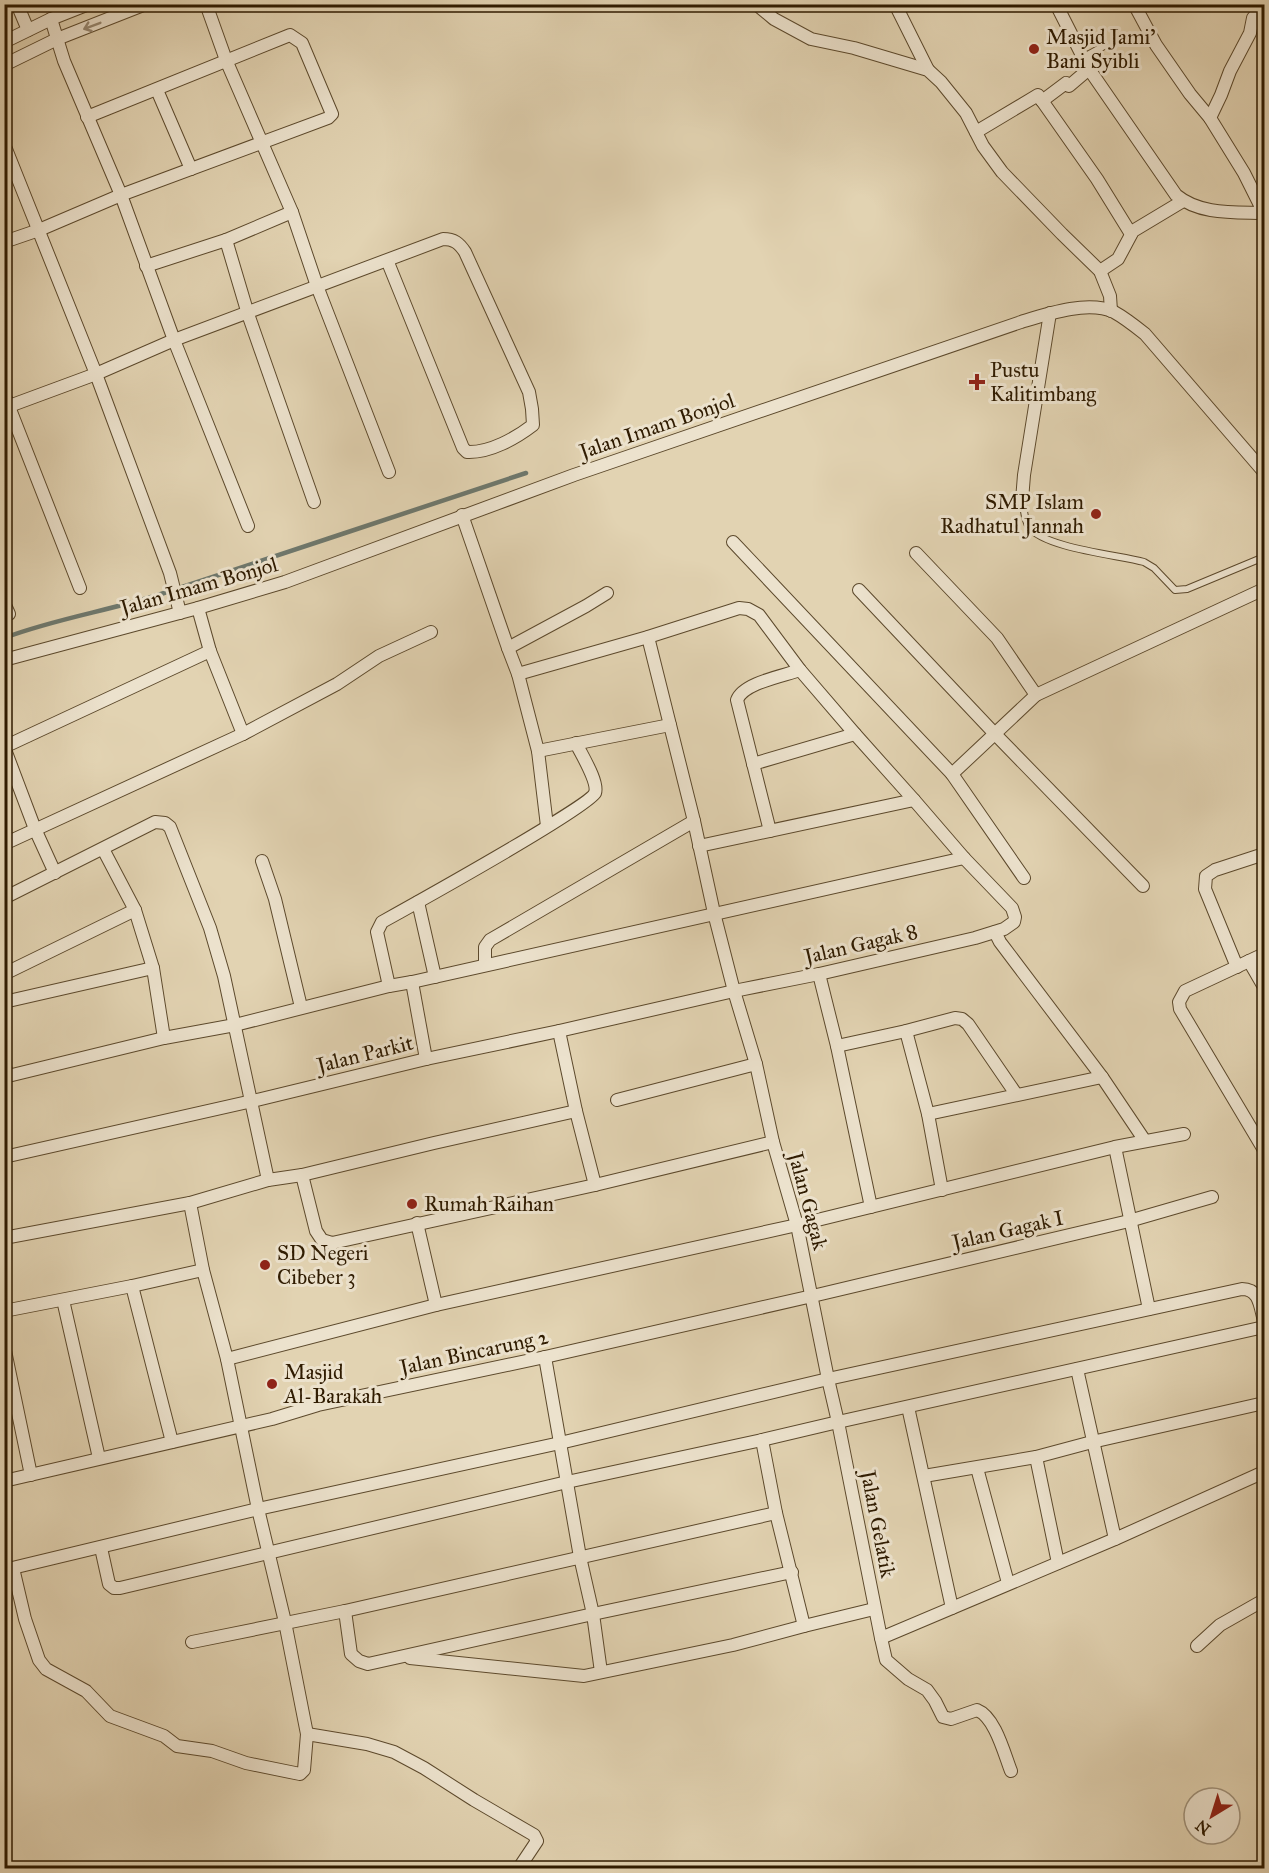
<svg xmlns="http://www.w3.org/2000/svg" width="1269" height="1873" font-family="'IM FELL Great Primer',serif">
	<rect width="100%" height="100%" fill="#e2d3b2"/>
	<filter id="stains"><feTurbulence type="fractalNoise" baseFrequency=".00333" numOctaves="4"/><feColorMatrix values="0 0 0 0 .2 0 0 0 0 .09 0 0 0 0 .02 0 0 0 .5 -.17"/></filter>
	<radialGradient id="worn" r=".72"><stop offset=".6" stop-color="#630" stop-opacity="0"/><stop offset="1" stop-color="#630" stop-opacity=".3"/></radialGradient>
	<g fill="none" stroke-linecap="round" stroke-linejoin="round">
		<path stroke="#6e786d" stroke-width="4.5" d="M4 638C54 619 107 611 158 595 281 555 403 513 526 473"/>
		<g stroke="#5c492c" stroke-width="8">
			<g id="service">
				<polyline points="1084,57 1104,46"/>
				<path d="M1022 500C1024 508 1024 520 1029 527 1044 548 1118 555 1144 562L1154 568 1175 590 1187 589 1264 557"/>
			</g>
		</g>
		<g stroke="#5c492c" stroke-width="14">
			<g id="minor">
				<polyline points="17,4 28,30"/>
				<polyline points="206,4 226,60 292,212 317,286 389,472"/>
				<polyline points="756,4 774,19 811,39 854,48 928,70 941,82 966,113 983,146 1002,172 1062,234 1100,271 1110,296 1111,311"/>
				<polyline points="895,4 928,70"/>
				<path d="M1056 4 1089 69 1176 195C1200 215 1234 212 1264 213L1244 173 1210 118 1190 94 1156 45 1134 4"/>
				<polyline points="51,19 64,61 121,195 174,340 248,526"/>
				<polyline points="4,42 51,19 89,4"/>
				<polyline points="4,65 57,39 146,4"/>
				<polyline points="157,90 191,169"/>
				<polyline points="1042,101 1066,83 1069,86 1089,69"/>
				<polyline points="1210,118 1221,95 1230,71 1250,33 1253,18 1264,5"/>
				<polyline points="976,132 1038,95 1097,179 1131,234"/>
				<polyline points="4,144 96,374 170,573 180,613"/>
				<polyline points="226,240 248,314 314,502"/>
				<polyline points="4,242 39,230 121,195 328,118 332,114 302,43 290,35 87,117"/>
				<polyline points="146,266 226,240 292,212"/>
				<polyline points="1100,271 1118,259 1133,231 1183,201"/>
				<polyline points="4,394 80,588"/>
				<path d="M4 408 96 374 174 340 443 239C454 239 459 243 465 252L529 392 532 409 533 425C516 438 490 453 467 452L463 448 387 260"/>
				<polyline points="1022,500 1024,475 1050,313"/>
				<polyline points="462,515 508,648 518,674 538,751 547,826"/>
				<polyline points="733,542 952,774 1024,878"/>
				<polyline points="916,553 997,638 1036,695"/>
				<polyline points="859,590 995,734 1143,886"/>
				<polyline points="4,603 9,614"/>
				<polyline points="648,637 694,821 714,913 734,991 756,1064 773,1142 797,1225 828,1379 838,1422 881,1638 1115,1539 1264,1472"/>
				<polyline points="508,648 586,606 607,593"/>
				<path d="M4 660 198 608 285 582 574 475 1021 322C1047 314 1088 300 1114 312 1125 318 1135 326 1145 334L1264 472"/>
				<polyline points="243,734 337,684 379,656 431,632"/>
				<polyline points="4,747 210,651"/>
				<polyline points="4,747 35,829 55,873"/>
				<polyline points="538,751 670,725"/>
				<polyline points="753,764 855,734"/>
				<polyline points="952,774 1036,695 1264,589"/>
				<path d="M770 831 737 700C743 683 783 676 800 670"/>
				<polyline points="4,844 243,734 210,651 198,608"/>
				<polyline points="699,846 914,800"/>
				<polyline points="103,849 135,910 153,968 164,1038"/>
				<polyline points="262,861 275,899 301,1007"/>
				<polyline points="4,898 155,822 165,823 170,827 210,928 224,976 268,1180"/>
				<polyline points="418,902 435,977"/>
				<polyline points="995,932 1000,942 1102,1077 1145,1141"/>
				<polyline points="1264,954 1185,991 1179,1002 1180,1009 1264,1150"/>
				<polyline points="1249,961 1264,987"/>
				<polyline points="485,965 485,947 490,940 694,821"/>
				<polyline points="1237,967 1205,889 1206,876 1215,870 1264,854"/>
				<polyline points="4,974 135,910"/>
				<polyline points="819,974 837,1046 871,1207"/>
				<polyline points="412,982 426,1059"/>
				<path d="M389 986 377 932 382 922C409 907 589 807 595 793 599 782 581 754 576 743"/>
				<polyline points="4,1002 153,968"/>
				<polyline points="559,1031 576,1111 595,1185"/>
				<polyline points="906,1031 928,1114 942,1190"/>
				<polyline points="837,1046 906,1031 955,1018 962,1019 968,1024 1016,1094"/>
				<polyline points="4,1061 7,1076"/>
				<polyline points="4,1077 164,1038 235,1025 389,986 412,982 964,858"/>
				<polyline points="617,1100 756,1064"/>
				<polyline points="928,1114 1102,1077"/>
				<polyline points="1115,1147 1149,1309"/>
				<polyline points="4,1157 261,1099 426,1059 559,1031 734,991 819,974 975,938 1004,929 1014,922 1015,917 1012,908 964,858 914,800 855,734 800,670 759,615 748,609 739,608 648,637 518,674"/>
				<polyline points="302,1175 316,1231 322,1240 332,1243 595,1185 773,1142"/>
				<polyline points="417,1223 436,1305"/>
				<polyline points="4,1238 190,1203 268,1180 302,1175 434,1143 576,1111"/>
				<polyline points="132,1286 172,1442"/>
				<polyline points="63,1300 99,1458"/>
				<polyline points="4,1311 132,1286 203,1270"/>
				<polyline points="4,1346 31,1475"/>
				<polyline points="545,1357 580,1557 593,1614 601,1672"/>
				<polyline points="227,1359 436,1305 797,1225 1115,1147 1184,1134"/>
				<polyline points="1077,1369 1115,1539"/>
				<polyline points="908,1407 952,1608"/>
				<polyline points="762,1440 776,1513 804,1626"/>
				<polyline points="1036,1457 1058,1563"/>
				<polyline points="977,1468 1008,1583"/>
				<polyline points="924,1476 1036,1457 1092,1442 1264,1403"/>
				<polyline points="4,1481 272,1419 318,1405 545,1357 821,1294 1129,1221 1212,1197"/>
				<polyline points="101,1548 109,1584 114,1588 120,1588 567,1482 762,1440 838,1422 1264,1327"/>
				<polyline points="13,1568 25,1619 39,1660 46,1669 86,1691 110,1716 164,1736 177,1746 212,1751 246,1763 300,1774 304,1770 307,1734 285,1622 258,1509 227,1359 203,1270 190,1203"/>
				<path d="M4 1570 258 1509 560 1443 828 1379 1242 1289C1260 1289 1260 1307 1264 1321"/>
				<polyline points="345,1611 351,1654 359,1661 368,1664 593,1614 792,1572"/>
				<path d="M881 1638 886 1660 908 1679 927 1690 935 1701 943 1717 951 1719 977 1710C995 1717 1004 1753 1011 1771"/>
				<polyline points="192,1642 345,1611 776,1513"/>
				<polyline points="1197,1646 1220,1625 1264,1600"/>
				<polyline points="410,1658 584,1676 733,1645 804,1626 874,1609"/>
				<polyline points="307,1734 367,1744 394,1752 424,1768 474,1800 534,1835 537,1841 519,1868"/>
			</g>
		</g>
		<use href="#service" stroke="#ece2cd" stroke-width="6"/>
		<use href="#minor" stroke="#ece2cd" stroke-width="12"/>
	</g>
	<defs><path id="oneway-shaft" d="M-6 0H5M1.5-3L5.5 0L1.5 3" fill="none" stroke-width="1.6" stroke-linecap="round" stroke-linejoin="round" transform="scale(1.5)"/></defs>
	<use stroke="#978871" href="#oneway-shaft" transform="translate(92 26) rotate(159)"/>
	<g fill="#8f2418" stroke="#ece2cd" stroke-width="2">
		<circle cx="1034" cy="49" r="6"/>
		<path d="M974 373h6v6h6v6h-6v6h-6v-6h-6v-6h6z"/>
		<circle cx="1096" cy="514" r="6"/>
		<circle cx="412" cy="1204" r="6"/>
		<circle cx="265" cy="1265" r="6"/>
		<circle cx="272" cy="1384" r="6"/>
	</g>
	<g text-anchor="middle" stroke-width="6" stroke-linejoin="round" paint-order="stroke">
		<g font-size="21" fill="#2f1b00" stroke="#ece2cd" text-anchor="start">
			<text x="1046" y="44">Masjid Jami'<tspan x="1046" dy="24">Bani Syibli</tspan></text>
			<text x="990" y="377">Pustu<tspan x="990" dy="24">Kalitimbang</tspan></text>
			<text x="1084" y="509" text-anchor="end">SMP Islam<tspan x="1084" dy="24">Radhatul Jannah</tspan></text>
			<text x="424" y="1211">Rumah Raihan</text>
			<text x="277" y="1260">SD Negeri<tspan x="277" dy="24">Cibeber 3</tspan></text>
			<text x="284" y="1379">Masjid<tspan x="284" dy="24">Al-Barakah</tspan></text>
		</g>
		<g font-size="21" fill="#2f1b00" stroke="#ece2cd">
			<text transform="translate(657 426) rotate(-19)" y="7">Jalan Imam Bonjol</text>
			<text transform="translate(199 586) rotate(-16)" y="7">Jalan Imam Bonjol</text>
			<text transform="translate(861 944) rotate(-13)" y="7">Jalan Gagak 8</text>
			<text transform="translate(365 1054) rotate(-14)" y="7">Jalan Parkit</text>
			<text transform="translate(808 1201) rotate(75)" y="7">Jalan Gagak</text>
			<text transform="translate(1008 1230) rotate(-13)" y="7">Jalan Gagak I</text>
			<text transform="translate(474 1352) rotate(-12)" y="7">Jalan Bincarung 2</text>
			<text transform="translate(878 1524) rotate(79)" y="7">Jalan Gelatik</text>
		</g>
	</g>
	<rect width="1269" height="1873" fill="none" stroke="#e2d3b2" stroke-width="24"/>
	<rect x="6" y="6" width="1257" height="1861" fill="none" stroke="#2f1b00" stroke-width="3"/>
	<rect x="12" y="12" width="1245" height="1849" fill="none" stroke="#2f1b00" stroke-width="1.5"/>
	<g transform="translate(1212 1816) rotate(218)"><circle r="28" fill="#ece2cd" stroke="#a0927b" stroke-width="1.5"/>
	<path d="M0-4.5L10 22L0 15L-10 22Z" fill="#8f2418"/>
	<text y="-9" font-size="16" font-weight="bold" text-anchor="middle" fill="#2f1b00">N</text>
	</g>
	<rect width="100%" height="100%" filter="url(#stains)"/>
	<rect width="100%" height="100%" fill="url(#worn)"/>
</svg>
